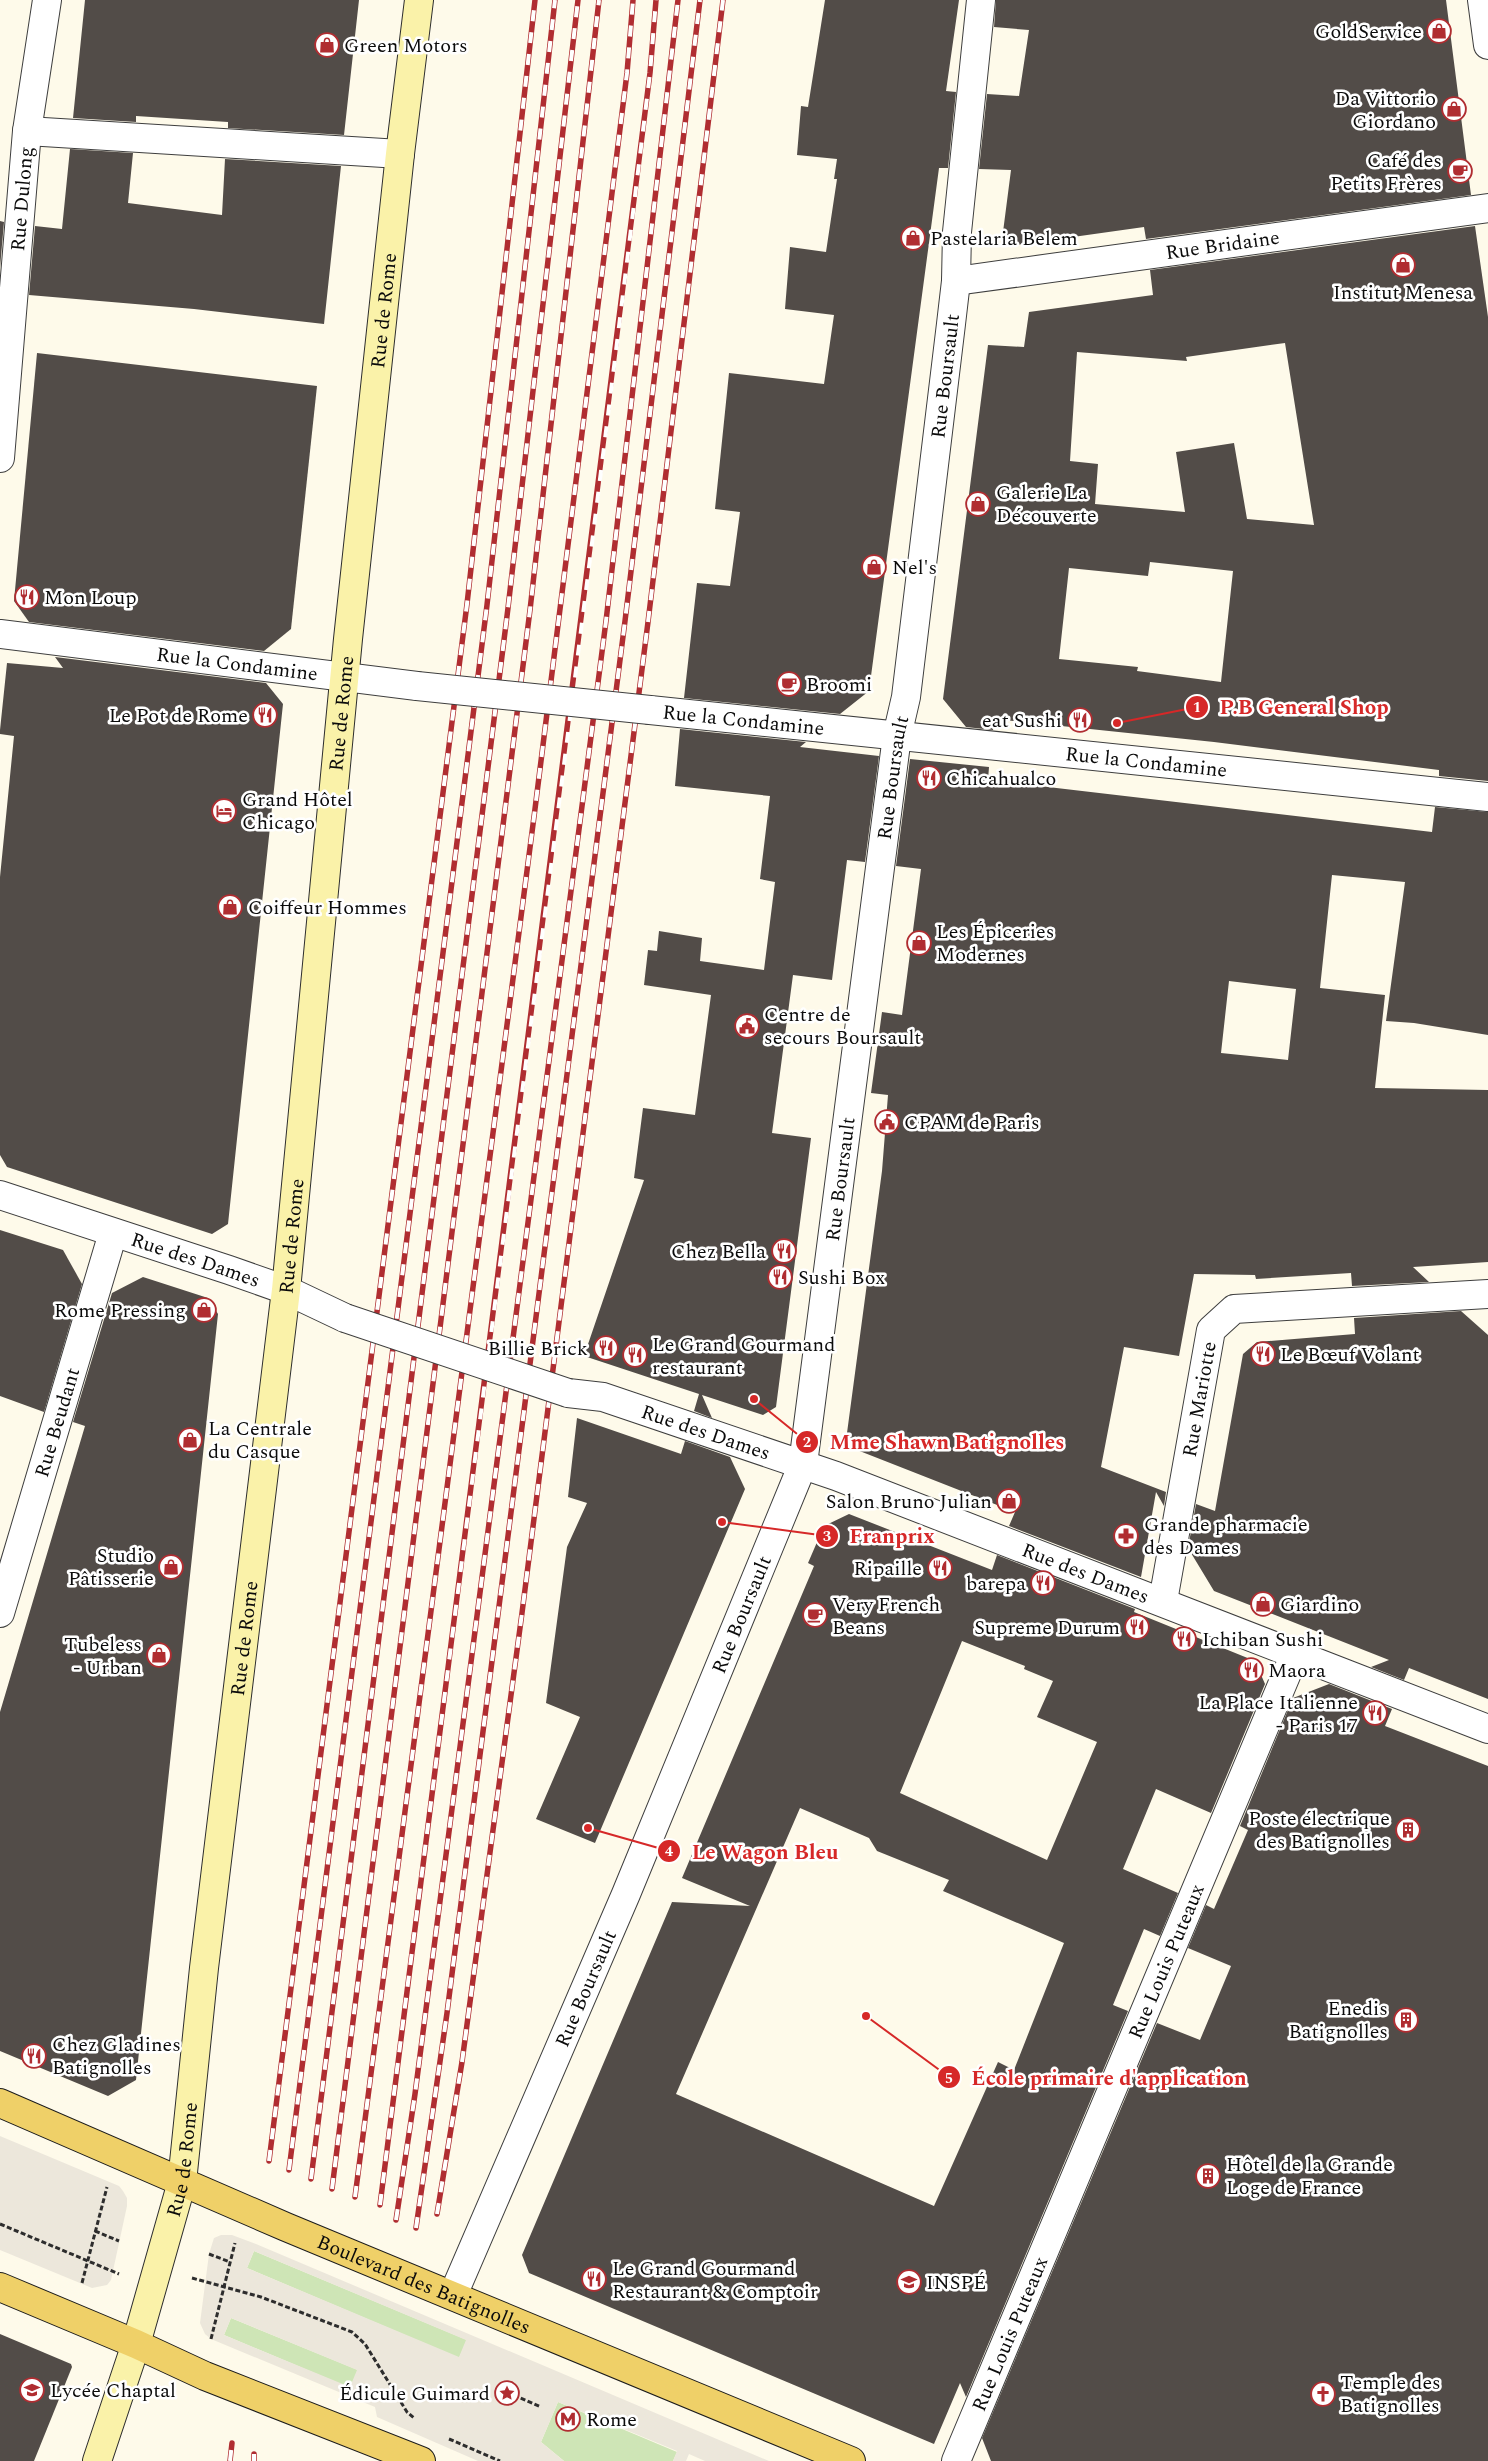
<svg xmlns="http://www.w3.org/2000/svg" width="1488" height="2461" font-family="Spectral,serif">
	<rect width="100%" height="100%" fill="#fefaea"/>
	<g fill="#cee5b6">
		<polygon points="254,2251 467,2340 459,2358 247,2268"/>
		<polygon points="231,2318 358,2370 350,2388 224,2335"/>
		<polygon points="558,2402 677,2452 673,2461 564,2461 541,2442"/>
	</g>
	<g fill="#ece7db" fill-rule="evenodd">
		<polygon points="0,2136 119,2186 123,2191 127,2198 127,2206 111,2280 107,2285 92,2288 0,2250"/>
		<path d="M221 2235H232L256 2244 769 2461H705L689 2454 686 2461H673L677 2451 558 2402 541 2442 564 2461H478L377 2417 375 2407 211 2339 205 2334 200 2323 209 2254 214 2238ZM254 2251 466 2340 459 2357 247 2268ZM231 2318 357 2370 350 2387 224 2335Z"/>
	</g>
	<g fill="#524c48" fill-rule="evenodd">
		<polygon points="85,0 359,0 344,135 228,128 228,122 136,116 136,122 73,118"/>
		<polygon points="825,0 959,0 946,91 956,92 948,168 939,168 869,691 840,714 684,698 697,583 730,586 740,512 715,509 729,373 824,384 834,315 785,309 790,247 826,252 837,179 834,179 837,159 797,155 801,106 808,107"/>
		<polygon points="996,0 1446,0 1471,195 1146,239 1144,227 1016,245 1003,232 1011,170 979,169 987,94 1019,96 1029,30 994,27"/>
		<polygon points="70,149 133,153 128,203 222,215 225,159 341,166 324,324 194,309 29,295 35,226 62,229"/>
		<polygon points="0,221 4,222 0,268"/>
		<path d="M1475 226 1488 317V781L1439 776V770L1214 742 995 719 993 730 966 727 943 699 988 345 1024 347 1029 312 1153 295 1150 270ZM1285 343 1314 525 1247 519 1234 443 1176 452 1185 512 1095 504 1098 464 1070 461 1077 352 1187 361 1186 357ZM1150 562 1233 571 1221 682 1137 671 1138 667 1059 659 1069 568 1148 576Z"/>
		<polygon points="37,353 317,386 291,629 264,651 29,622 14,601"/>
		<polygon points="55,657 266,683 283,704 228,1224 212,1234 7,1167 0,1155 0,877 14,736 0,734 0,730 7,663 63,668"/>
		<polygon points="680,729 806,742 800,747 879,756 865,862 847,860 832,980 793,975 772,1133 811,1138 776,1407 763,1415 702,1395 712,1418 694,1411 699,1394 584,1356 644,1180 634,1178 643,1108 695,1115 711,995 644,985 648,950 657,951 659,931 702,938 700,961 764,970 775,882 760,879 770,796 675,786"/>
		<path d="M910 759 989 767 988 780 1432 832 1435 807 1488 812V1035L1414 1023 1386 1021 1405 882 1332 875 1320 988 1385 995 1375 1088 1488 1090V1262L1413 1267 1429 1282 1352 1286 1351 1273 1256 1279 1255 1275 1194 1274 1179 1356 1124 1347 1101 1467 1166 1492 1164 1506 1156 1492 1141 1577 1009 1526 1015 1512 857 1450 847 1433 882 1171 888 1095 871 1093 882 1012 902 1015 921 869 896 866ZM1229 981 1296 989 1288 1060 1221 1053Z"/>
		<polygon points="0,1230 63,1250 82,1284 44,1412 0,1396"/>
		<polygon points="143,1277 208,1298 218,1314 136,2080 108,2096 0,2051 0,1712 85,1426 73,1422 112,1293"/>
		<polygon points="1461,1311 1488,1335 1488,1699 1409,1668 1404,1680 1371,1667 1389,1660 1214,1591 1188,1548 1196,1504 1215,1511 1243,1354 1257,1342 1355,1334 1354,1318"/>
		<polygon points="577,1418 681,1454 685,1441 730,1457 745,1489 595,1843 536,1819 580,1717 546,1703 567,1547 587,1503 568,1497"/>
		<path d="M849 1514 992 1570 997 1555 1135 1609 1134 1612 1255 1661 1265 1684 1211 1813 1156 1789 1123 1869 1178 1893 1160 1936 1144 1929 1113 2005 1128 2011 966 2397 960 2383 934 2444 529 2273 522 2255 672 1902 750 1906 682 1878 814 1566 808 1563 824 1526ZM962 1641 1025 1666 1024 1669 1053 1681 1037 1717 1097 1742 1047 1860 900 1793ZM800 1808 869 1838 877 1851 949 1880 943 1891 1064 1943 1014 2070 998 2062 934 2206 676 2094Z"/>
		<polygon points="1329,1684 1392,1709 1385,1726 1488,1766 1488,2461 991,2461 982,2438 1157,2023 1200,2040 1231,1966 1188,1948 1206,1905 1214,1909 1248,1830 1240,1826 1293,1698"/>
		<polygon points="0,2334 71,2364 72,2367 34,2461 0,2461"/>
	</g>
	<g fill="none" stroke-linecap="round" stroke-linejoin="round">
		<g stroke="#3e3e3e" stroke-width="30">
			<g id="street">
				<polyline points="1482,0 1488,45"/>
				<polyline points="27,131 400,154"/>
				<path id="s1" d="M956 281 1488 208"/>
				<path id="s2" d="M0 458 27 131 47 0"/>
				<path id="s3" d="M0 634 417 686"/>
				<path id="s4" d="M650 710 1488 797"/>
				<path id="s5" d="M0 1195 229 1270 286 1290 345 1318"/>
				<path id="s6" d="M568 1393 603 1397 836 1476 1488 1729"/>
				<path id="s7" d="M1163 1601 1211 1330 1234 1309 1488 1294"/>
				<path id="s8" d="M0 1613 113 1233"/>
				<path id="s9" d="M453 2295 626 1894 803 1464 897 736 906 697 951 324 956 281 957 232 981 0"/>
				<path id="s10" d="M956 2461 1295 1654"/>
			</g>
		</g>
		<g stroke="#2d2d2d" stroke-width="30">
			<g id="secondary">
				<path id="s11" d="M97 2461 136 2344 182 2182 204 1968 286 1290 348 639 400 154 419 0"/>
			</g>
		</g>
		<g stroke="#1c1c1c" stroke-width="30">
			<g id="primary">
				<path id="s12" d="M0 2103 286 2227 851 2461"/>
				<polyline points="0,2287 136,2344 205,2376 421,2461"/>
			</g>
		</g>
		<g stroke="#2d2d2d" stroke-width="3" stroke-dasharray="5 2.5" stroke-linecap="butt">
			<polyline points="0,2224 119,2274"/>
			<polyline points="95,2231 119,2241"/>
			<polyline points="209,2254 230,2262"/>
			<polyline points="192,2278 261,2297 352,2332 365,2344 407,2412 414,2418"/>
			<polyline points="82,2283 107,2187"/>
			<polyline points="211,2339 235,2243"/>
			<polyline points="507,2392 541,2407"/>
			<polyline points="449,2439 500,2461"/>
		</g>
		<use href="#street" stroke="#fff" stroke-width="28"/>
		<use href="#secondary" stroke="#faf2a9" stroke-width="28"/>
		<use href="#primary" stroke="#efd068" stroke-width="28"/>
		<g stroke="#b02d31" stroke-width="5.5">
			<g id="rail">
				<polyline points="269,2161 467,604 535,0"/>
				<polyline points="289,2170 487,605 555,0"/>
				<polyline points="311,2179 508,608 578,0"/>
				<polyline points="332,2189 530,610 599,0"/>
				<polyline points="355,2197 535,809 627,73 633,0"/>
				<path d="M380 2205C469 1494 564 784 650 73L656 0"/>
				<polyline points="437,2214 462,2062 522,1613 648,622 723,0"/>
				<polyline points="396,2220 415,2094 606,621 678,0"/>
				<polyline points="416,2228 447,2013 625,621 700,0"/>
				<polyline points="230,2461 232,2443"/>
				<polyline points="254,2461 254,2454"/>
			</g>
		</g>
		<use href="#rail" stroke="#fff" stroke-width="4" stroke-dasharray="11" stroke-linecap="butt"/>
		<g stroke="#3e3e3e" stroke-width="30" stroke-linecap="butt">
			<g id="street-bridge">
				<polyline points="417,686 650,710"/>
				<polyline points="345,1318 568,1393"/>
			</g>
		</g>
		<use href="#street-bridge" stroke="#fff" stroke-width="28"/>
	</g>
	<defs>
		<g id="shop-ring" transform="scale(1.25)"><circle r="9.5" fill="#fff" stroke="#b02d31" stroke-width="1.5"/><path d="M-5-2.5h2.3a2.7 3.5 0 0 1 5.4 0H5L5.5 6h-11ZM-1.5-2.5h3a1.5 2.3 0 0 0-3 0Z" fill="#b02d31"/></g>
		<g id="cafe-ring" transform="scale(1.25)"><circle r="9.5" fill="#fff" stroke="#b02d31" stroke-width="1.5"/><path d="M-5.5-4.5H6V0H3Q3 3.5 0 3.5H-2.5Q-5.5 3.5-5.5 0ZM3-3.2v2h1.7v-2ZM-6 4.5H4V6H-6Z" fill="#b02d31"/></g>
		<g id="restaurant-ring" transform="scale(1.25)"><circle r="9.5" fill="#fff" stroke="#b02d31" stroke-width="1.5"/><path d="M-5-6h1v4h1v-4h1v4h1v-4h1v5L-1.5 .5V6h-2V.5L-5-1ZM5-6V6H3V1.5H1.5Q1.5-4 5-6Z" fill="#b02d31"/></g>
		<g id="hotel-ring" transform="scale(1.25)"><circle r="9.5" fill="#fff" stroke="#b02d31" stroke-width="1.5"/><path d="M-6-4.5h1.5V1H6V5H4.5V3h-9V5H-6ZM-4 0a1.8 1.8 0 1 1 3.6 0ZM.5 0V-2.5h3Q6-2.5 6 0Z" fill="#b02d31"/></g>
		<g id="civic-ring" transform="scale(1.25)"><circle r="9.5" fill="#fff" stroke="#b02d31" stroke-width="1.5"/><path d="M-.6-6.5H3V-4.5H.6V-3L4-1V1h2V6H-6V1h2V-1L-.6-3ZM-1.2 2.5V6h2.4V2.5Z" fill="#b02d31"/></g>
		<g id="pharmacy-ring" transform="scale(1.25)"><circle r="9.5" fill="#fff" stroke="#b02d31" stroke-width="1.5"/><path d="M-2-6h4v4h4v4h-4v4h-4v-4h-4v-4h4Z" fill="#b02d31"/></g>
		<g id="building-ring" transform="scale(1.25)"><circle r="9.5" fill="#fff" stroke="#b02d31" stroke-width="1.5"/><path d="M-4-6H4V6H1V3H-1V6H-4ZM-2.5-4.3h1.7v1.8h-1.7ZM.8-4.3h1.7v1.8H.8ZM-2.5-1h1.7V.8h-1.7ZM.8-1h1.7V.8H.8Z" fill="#b02d31"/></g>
		<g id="university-ring" transform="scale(1.25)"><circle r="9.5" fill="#fff" stroke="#b02d31" stroke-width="1.5"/><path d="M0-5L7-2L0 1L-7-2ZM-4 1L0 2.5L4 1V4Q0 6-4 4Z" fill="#b02d31"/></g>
		<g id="school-ring" transform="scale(1.25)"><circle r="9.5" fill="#fff" stroke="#b02d31" stroke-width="1.5"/><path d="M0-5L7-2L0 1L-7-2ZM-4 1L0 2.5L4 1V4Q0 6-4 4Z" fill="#b02d31"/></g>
		<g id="sight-ring" transform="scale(1.25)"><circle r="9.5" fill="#fff" stroke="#b02d31" stroke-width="1.5"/><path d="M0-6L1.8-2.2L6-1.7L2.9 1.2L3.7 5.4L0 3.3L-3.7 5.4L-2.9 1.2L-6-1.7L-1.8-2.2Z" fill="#b02d31"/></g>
		<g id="church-ring" transform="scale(1.25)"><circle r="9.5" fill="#fff" stroke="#b02d31" stroke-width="1.5"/><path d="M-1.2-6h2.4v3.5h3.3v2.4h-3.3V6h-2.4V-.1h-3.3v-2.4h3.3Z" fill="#b02d31"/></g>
		<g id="metro-ring" transform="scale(1.25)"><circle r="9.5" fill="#fff" stroke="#b02d31" stroke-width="1.5"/><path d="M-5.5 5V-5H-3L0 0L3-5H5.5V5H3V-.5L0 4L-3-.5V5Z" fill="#b02d31"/></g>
	</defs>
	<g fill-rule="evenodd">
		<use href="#shop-ring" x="1439" y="31"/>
		<use href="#shop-ring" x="327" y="45"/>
		<use href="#shop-ring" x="1454" y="109"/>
		<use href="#cafe-ring" x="1460" y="171"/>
		<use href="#shop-ring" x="913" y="238"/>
		<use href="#shop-ring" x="1403" y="265"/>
		<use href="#shop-ring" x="978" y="504"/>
		<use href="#shop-ring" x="874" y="567"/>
		<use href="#restaurant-ring" x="27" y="597"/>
		<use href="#cafe-ring" x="789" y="684"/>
		<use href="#restaurant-ring" x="265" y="715"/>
		<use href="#restaurant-ring" x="1080" y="720"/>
		<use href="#restaurant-ring" x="929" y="778"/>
		<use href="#hotel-ring" x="224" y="811"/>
		<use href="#shop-ring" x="230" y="907"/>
		<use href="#shop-ring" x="919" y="943"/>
		<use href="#civic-ring" x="747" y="1026"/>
		<use href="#civic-ring" x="887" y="1122"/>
		<use href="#restaurant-ring" x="784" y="1251"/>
		<use href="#restaurant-ring" x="780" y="1277"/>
		<use href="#shop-ring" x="204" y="1310"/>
		<use href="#restaurant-ring" x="606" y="1348"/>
		<use href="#restaurant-ring" x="1263" y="1354"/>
		<use href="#restaurant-ring" x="635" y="1355"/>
		<use href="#shop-ring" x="190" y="1440"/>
		<use href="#shop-ring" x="1009" y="1501"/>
		<use href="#pharmacy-ring" x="1126" y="1536"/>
		<use href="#shop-ring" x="171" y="1567"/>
		<use href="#restaurant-ring" x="940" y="1568"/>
		<use href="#restaurant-ring" x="1043" y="1583"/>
		<use href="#shop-ring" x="1263" y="1604"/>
		<use href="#cafe-ring" x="815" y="1615"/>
		<use href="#restaurant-ring" x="1137" y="1627"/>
		<use href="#restaurant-ring" x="1184" y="1639"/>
		<use href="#shop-ring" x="159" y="1655"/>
		<use href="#restaurant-ring" x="1251" y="1670"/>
		<use href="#restaurant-ring" x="1375" y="1713"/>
		<use href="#building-ring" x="1408" y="1830"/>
		<use href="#building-ring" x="1406" y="2020"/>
		<use href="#restaurant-ring" x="34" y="2056"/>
		<use href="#building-ring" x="1208" y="2176"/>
		<use href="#restaurant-ring" x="594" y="2279"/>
		<use href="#university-ring" x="909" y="2282"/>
		<use href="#school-ring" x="32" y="2390"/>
		<use href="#sight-ring" x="507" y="2393"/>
		<use href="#church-ring" x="1323" y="2394"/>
		<use href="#metro-ring" x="568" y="2419"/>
	</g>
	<g text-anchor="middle" stroke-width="5" stroke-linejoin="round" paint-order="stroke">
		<g font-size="20" fill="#0b0b0b" stroke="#fff" text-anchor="start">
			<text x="1422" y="38" text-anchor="end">GoldService</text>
			<text x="344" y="52">Green Motors</text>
			<text x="1436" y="105" text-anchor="end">Da Vittorio<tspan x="1436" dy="23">Giordano</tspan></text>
			<text x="1442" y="167" text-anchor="end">Café des<tspan x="1442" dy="23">Petits Frères</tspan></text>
			<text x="930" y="245">Pastelaria Belem</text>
			<text x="1403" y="299" text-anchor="middle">Institut Menesa</text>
			<text x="996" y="499">Galerie La<tspan x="996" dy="23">Découverte</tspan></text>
			<text x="892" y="574">Nel's</text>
			<text x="44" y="604">Mon Loup</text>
			<text x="806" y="691">Broomi</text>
			<text x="248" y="722" text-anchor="end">Le Pot de Rome</text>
			<text x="1062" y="727" text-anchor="end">eat Sushi</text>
			<text x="946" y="785">Chicahualco</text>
			<text x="242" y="806">Grand Hôtel<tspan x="242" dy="23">Chicago</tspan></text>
			<text x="248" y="914">Coiffeur Hommes</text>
			<text x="936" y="938">Les Épiceries<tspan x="936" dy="23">Modernes</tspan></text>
			<text x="764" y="1021">Centre de<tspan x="764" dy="23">secours Boursault</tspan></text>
			<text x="904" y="1129">CPAM de Paris</text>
			<text x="766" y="1258" text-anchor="end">Chez Bella</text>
			<text x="798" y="1284">Sushi Box</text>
			<text x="186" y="1317" text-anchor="end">Rome Pressing</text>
			<text x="652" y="1351">Le Grand Gourmand<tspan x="652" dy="23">restaurant</tspan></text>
			<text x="588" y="1355" text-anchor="end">Billie Brick</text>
			<text x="1280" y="1361">Le Bœuf Volant</text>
			<text x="208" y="1435">La Centrale<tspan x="208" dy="23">du Casque</tspan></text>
			<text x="992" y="1508" text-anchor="end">Salon Bruno Julian</text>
			<text x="1144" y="1531">Grande pharmacie<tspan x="1144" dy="23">des Dames</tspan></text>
			<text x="154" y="1562" text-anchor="end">Studio<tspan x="154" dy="23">Pâtisserie</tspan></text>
			<text x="922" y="1575" text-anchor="end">Ripaille</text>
			<text x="1026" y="1590" text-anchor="end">barepa</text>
			<text x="832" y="1611">Very French<tspan x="832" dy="23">Beans</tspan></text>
			<text x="1280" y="1611">Giardino</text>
			<text x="1120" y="1634" text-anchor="end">Supreme Durum</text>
			<text x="1202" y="1646">Ichiban Sushi</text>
			<text x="142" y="1651" text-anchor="end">Tubeless<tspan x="142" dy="23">- Urban</tspan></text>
			<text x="1268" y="1677">Maora</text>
			<text x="1358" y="1709" text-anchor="end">La Place Italienne<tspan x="1358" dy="23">- Paris 17</tspan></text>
			<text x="1390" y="1825" text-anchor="end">Poste électrique<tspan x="1390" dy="23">des Batignolles</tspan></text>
			<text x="1388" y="2015" text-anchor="end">Enedis<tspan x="1388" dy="23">Batignolles</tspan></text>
			<text x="52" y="2051">Chez Gladines<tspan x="52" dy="23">Batignolles</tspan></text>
			<text x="1226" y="2171">Hôtel de la Grande<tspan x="1226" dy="23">Loge de France</tspan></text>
			<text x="612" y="2275">Le Grand Gourmand<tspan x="612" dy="23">Restaurant &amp; Comptoir</tspan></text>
			<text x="926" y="2289">INSPÉ</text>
			<text x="1340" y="2389">Temple des<tspan x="1340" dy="23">Batignolles</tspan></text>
			<text x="50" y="2397">Lycée Chaptal</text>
			<text x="490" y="2400" text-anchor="end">Édicule Guimard</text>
			<text x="586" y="2426">Rome</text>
		</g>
		<g font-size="20" fill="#0b0b0b" stroke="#fff">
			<text dy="7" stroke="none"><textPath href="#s2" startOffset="260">Rue Dulong</textPath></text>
			<text dy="7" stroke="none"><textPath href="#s1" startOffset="269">Rue Bridaine</textPath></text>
			<text dy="7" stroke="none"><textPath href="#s11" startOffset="2174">Rue de Rome</textPath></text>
			<text dy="7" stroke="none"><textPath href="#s9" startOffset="1999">Rue Boursault</textPath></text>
			<text dy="7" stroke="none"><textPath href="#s3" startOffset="239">Rue la Condamine</textPath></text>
			<text dy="7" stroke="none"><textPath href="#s11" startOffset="1769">Rue de Rome</textPath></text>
			<text dy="7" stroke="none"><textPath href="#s4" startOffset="94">Rue la Condamine</textPath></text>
			<text dy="7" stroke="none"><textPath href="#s4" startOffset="499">Rue la Condamine</textPath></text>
			<text dy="7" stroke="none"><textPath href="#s9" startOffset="1594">Rue Boursault</textPath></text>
			<text dy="7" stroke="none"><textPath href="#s9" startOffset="1189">Rue Boursault</textPath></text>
			<text dy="7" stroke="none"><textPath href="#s11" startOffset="1244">Rue de Rome</textPath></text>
			<text dy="7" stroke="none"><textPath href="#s5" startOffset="206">Rue des Dames</textPath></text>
			<text dy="7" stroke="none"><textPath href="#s7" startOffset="205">Rue Mariotte</textPath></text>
			<text dy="7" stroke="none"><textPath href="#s8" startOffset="199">Rue Beudant</textPath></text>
			<text dy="7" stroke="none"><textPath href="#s6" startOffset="144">Rue des Dames</textPath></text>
			<text dy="7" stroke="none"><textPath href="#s6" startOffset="549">Rue des Dames</textPath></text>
			<text dy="7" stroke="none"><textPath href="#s9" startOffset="739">Rue Boursault</textPath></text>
			<text dy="7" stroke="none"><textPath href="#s11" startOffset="839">Rue de Rome</textPath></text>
			<text dy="7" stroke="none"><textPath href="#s10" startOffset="542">Rue Louis Puteaux</textPath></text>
			<text dy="7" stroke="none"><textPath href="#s9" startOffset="334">Rue Boursault</textPath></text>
			<text dy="7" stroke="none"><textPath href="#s11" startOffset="314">Rue de Rome</textPath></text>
			<text dy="7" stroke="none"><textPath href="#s12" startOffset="461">Boulevard des Batignolles</textPath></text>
			<text dy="7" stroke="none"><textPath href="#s10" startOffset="138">Rue Louis Puteaux</textPath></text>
		</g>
	</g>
	<path fill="none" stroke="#d62828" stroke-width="2" d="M1117 723L1197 707M754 1399L807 1442M722 1522L827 1536M588 1828L669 1851M866 2016L949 2077"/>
	<g fill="#d62828" stroke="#fff" stroke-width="2">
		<circle cx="1117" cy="723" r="5"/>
		<circle cx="754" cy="1399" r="5"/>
		<circle cx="722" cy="1522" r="5"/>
		<circle cx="588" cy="1828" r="5"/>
		<circle cx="866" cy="2016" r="5"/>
		<circle cx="1197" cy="707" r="12"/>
		<circle cx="807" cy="1442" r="12"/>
		<circle cx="827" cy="1536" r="12"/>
		<circle cx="669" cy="1851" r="12"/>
		<circle cx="949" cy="2077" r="12"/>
	</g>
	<g font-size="15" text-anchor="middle" font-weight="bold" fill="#fff">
		<text x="1197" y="712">1</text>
		<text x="807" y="1447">2</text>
		<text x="827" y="1541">3</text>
		<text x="669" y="1856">4</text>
		<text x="949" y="2083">5</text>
	</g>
	<g font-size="21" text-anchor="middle" font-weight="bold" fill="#d62828" stroke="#fff" stroke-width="5" stroke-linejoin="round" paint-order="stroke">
		<text x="1304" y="714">P.B General Shop</text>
		<text x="947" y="1449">Mme Shawn Batignolles</text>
		<text x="892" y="1543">Franprix</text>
		<text x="765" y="1859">Le Wagon Bleu</text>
		<text x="1109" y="2085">École primaire d'application</text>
	</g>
</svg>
